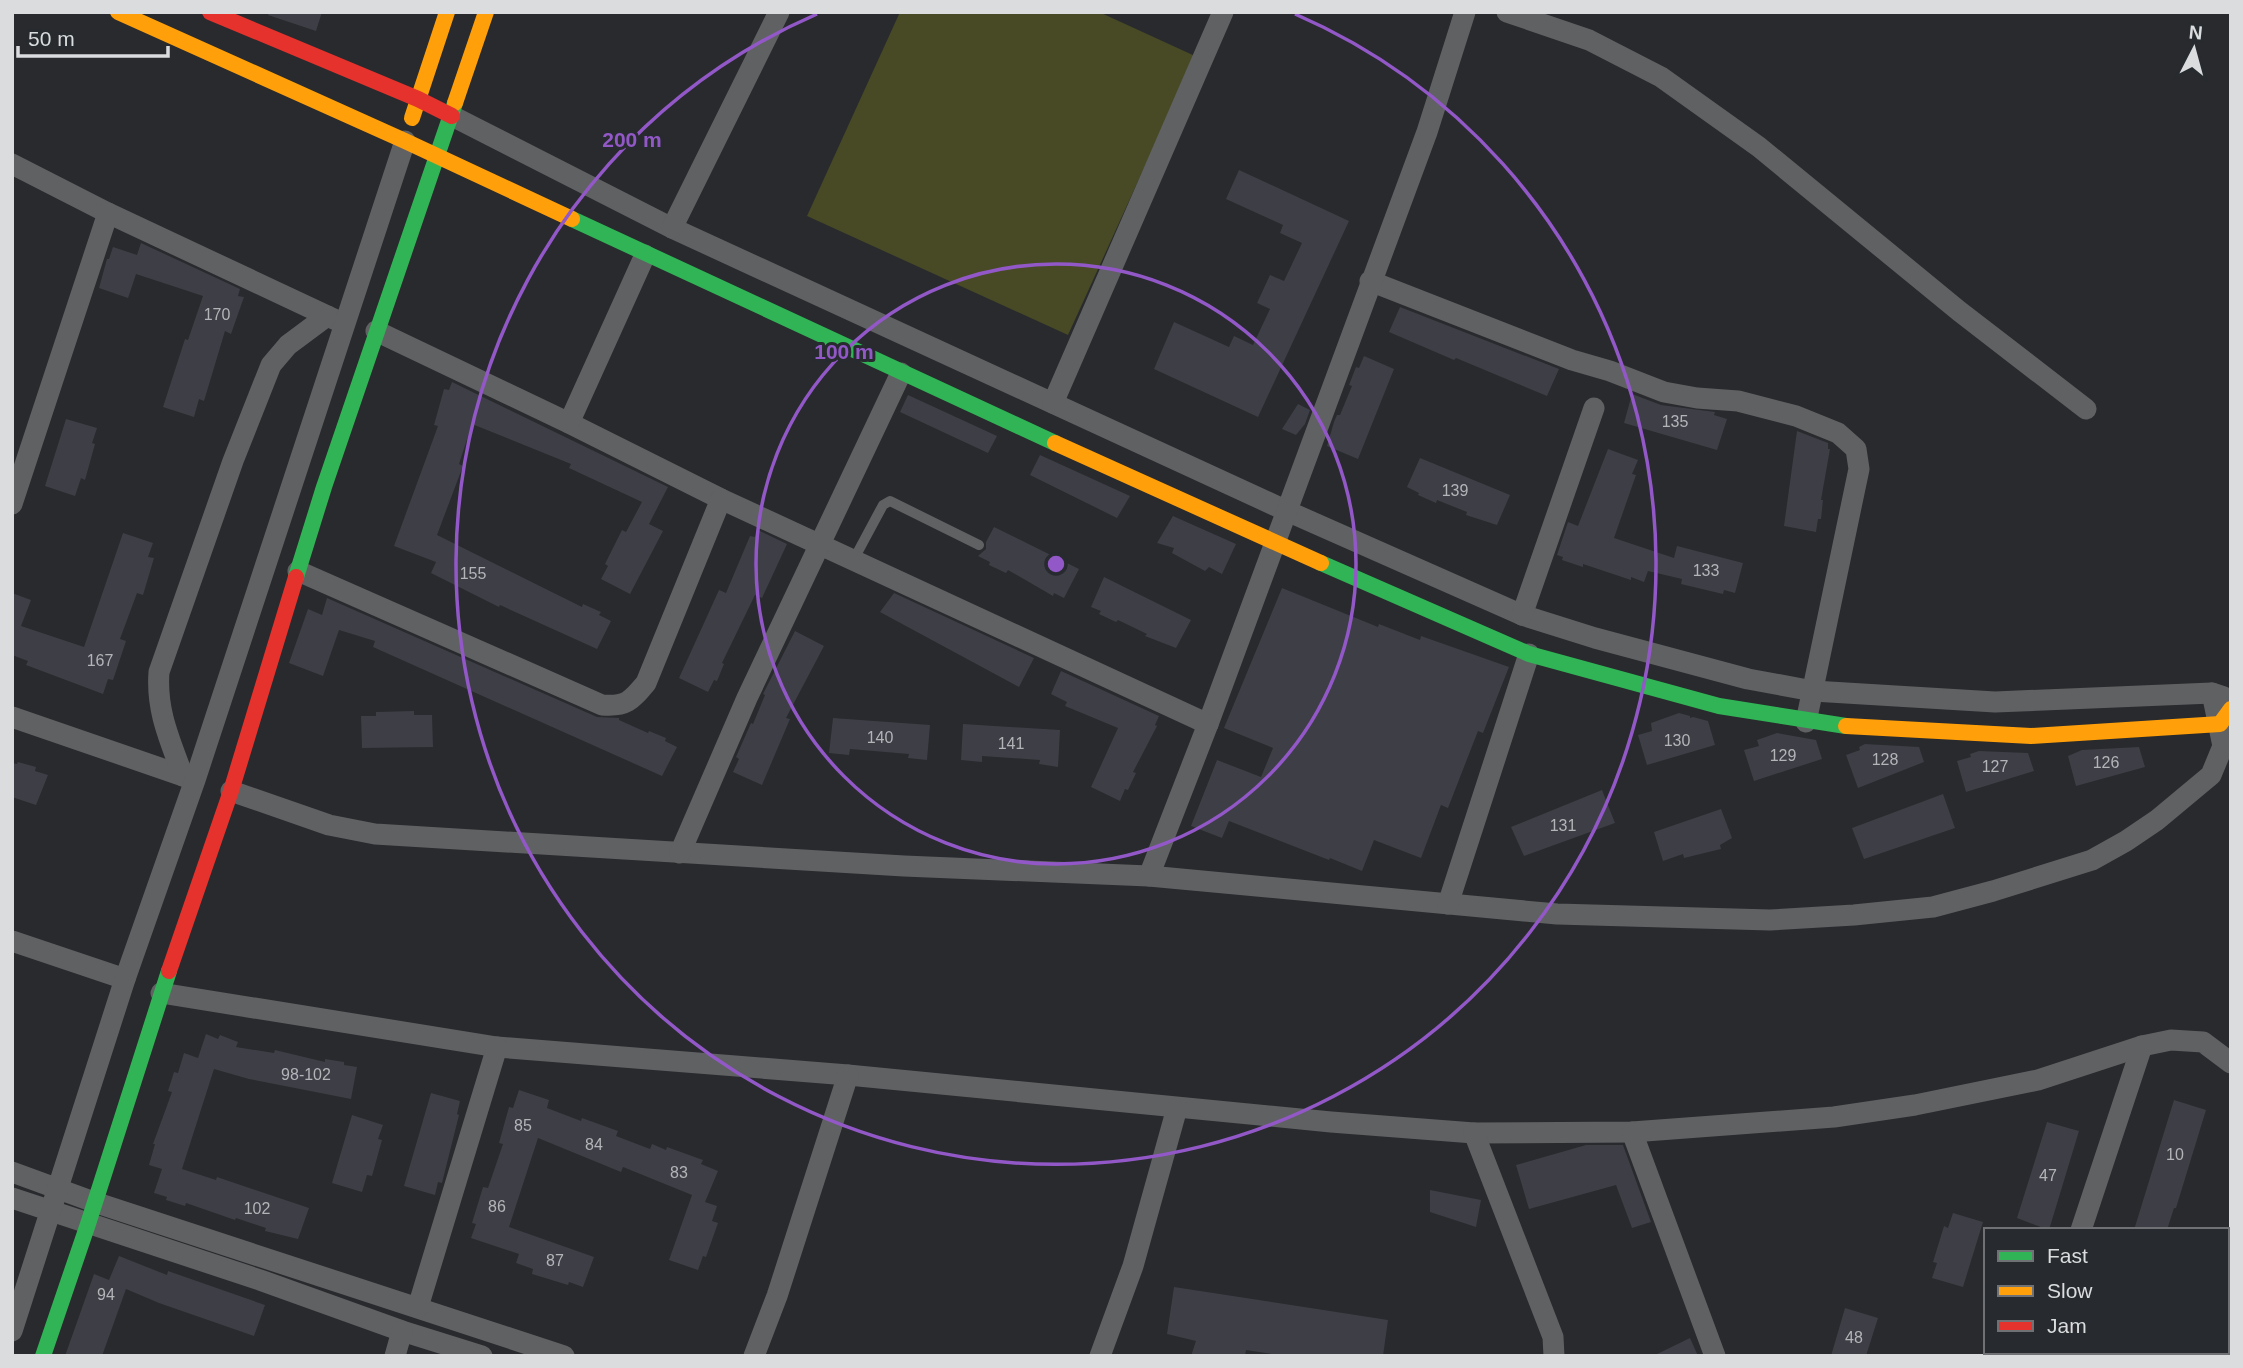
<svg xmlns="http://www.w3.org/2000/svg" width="2243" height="1368" font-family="Arial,sans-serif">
	<rect width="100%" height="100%" fill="#282a2d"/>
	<polygon fill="#484a26" points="900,12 1099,12 1195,56 1068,335 807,216"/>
	<g fill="#3e3e47">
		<polygon points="269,12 322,12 316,31 268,15"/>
		<polygon points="1239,170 1349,221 1258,417 1154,369 1174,322 1229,347 1234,336 1253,345 1270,309 1257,303 1270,275 1284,281 1302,243 1280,233 1283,225 1226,199"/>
		<polygon points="141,243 240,289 238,296 244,297 231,334 225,331 204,401 199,399 194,417 163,407 185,339 188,340 203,296 136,274 128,298 99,288 107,259 109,259 113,247 137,255"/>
		<polygon points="1400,307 1559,369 1547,396 1456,358 1454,360 1389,332"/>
		<polygon points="1364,356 1394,369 1358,459 1327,446 1334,422 1337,415 1340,415 1352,386 1349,385 1356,367 1359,368"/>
		<polygon points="452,382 668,487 649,524 663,531 630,594 601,579 608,566 605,564 622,530 626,532 642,502 569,468 571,464 472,424 459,464 463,466 437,535 582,607 583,604 601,612 599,615 611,621 597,649 500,605 499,607 431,573 436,562 394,546 438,426 434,425 444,389 449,390"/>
		<polygon points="1632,394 1661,405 1715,412 1714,415 1727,419 1717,450 1624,423"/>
		<polygon points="908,395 997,436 988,453 900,412"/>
		<polygon points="1298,404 1310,410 1305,424 1296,435 1282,429"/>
		<polygon points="66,419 97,428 92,443 95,444 85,480 81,478 75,496 45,486"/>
		<polygon points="1797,431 1828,443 1828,449 1830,449 1821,500 1823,500 1821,519 1818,519 1816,532 1784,526"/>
		<polygon points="1608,449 1638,460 1632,474 1636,475 1614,538 1674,558 1677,546 1743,563 1735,593 1724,590 1723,594 1681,584 1682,579 1648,571 1644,582 1631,577 1631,580 1583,564 1583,567 1562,560 1563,557 1557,555 1568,522 1578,526"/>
		<polygon points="1040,455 1130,496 1117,518 1030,475"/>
		<polygon points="1420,458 1510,495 1497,525 1466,515 1467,512 1437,500 1436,503 1418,495 1419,493 1407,487"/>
		<polygon points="1173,516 1236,544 1222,574 1209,567 1205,571 1172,553 1174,548 1157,543"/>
		<polygon points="994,527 1079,569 1064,598 1054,593 1053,596 1008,570 1006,573 989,565 990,562 978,556 986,549 986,542"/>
		<polygon points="758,530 787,544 762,598 755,595 722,663 724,664 717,681 714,680 708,692 679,678 719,590 726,593 750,536 755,537"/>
		<polygon points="123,533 153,543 148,557 154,558 143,595 137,593 120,639 126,641 113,680 108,679 103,694 26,665 28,661 12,655 12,593 31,600 21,626 84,647"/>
		<polygon points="1104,577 1191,620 1176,648 1145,636 1147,634 1118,620 1116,622 1099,614 1101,611 1091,607"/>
		<polygon points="1282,588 1378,627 1379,624 1420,640 1421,636 1509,667 1483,733 1478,731 1448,808 1441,805 1421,858 1374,840 1362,871 1330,858 1329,860 1229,821 1222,838 1191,826 1217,760 1261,777 1273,748 1224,728"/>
		<polygon points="894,593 1034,658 1019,687 880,612"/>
		<polygon points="327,598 597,717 619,718 619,720 648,733 649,731 666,738 665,741 677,747 662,776 373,647 375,641 339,630 323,676 289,663 308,609 322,615"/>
		<polygon points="795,631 824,646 786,718 790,719 762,785 733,772 739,759 736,757 751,723 753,724 765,695 763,694"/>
		<polygon points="1061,671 1159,716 1155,725 1157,726 1133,772 1136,773 1128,790 1125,789 1120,801 1091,787 1118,728 1065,706 1067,702 1051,694"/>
		<polygon points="414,711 414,715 432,715 433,747 362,748 361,716 376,716 376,712"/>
		<polygon points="1679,713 1690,716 1690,718 1693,717 1708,721 1715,745 1647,765 1638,735 1652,731 1651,723"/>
		<polygon points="833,718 930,725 927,760 908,758 909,754 850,749 849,755 829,753"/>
		<polygon points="963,724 1060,730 1058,767 1039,764 1040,760 982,756 982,762 961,760"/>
		<polygon points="1777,733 1816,740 1822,759 1754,781 1744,750 1759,746 1757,740"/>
		<polygon points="1865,744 1919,747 1924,762 1858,788 1846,755 1860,750 1859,747"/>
		<polygon points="2139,747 2145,767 2076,786 2068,756 2082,750"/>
		<polygon points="1979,751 2028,753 2034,771 1966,792 1957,761 1971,757 1970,754"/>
		<polygon points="18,762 36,767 35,771 48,775 36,805 12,797 12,763 17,764"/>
		<polygon points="1602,790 1615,823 1524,856 1511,827"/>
		<polygon points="1943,794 1955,828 1864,859 1852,828"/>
		<polygon points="1721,809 1732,838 1720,845 1721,849 1684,858 1683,854 1663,861 1654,832"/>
		<polygon points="206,1034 218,1039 220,1035 238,1042 236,1047 274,1053 275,1050 325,1062 325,1059 344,1062 344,1065 357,1067 351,1099 249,1079 214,1069 182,1169 216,1180 217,1177 309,1208 298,1239 265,1231 266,1228 236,1218 235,1220 186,1203 185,1206 166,1200 167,1197 154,1193 162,1169 149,1165 155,1144 153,1144 172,1092 168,1091 174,1072 178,1073 184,1053 198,1058"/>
		<polygon points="519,1090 549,1100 547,1108 581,1121 582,1118 618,1131 616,1136 650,1149 652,1144 666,1150 667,1147 703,1160 701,1164 718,1171 705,1202 717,1206 712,1221 718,1223 706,1257 703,1256 698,1270 669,1260 692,1195 623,1167 621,1172 538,1138 509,1227 594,1257 583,1287 569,1282 568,1285 532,1274 533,1269 516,1263 519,1254 471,1238 476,1224 472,1223 483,1187 488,1188 503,1144 499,1143 509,1107 513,1108"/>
		<polygon points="431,1093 460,1101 457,1114 459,1115 442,1183 438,1182 435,1195 404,1186"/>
		<polygon points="2174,1100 2206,1110 2176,1208 2174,1208 2167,1230 2134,1230"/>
		<polygon points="352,1115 383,1125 378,1139 382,1140 372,1176 367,1175 362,1192 332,1183"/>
		<polygon points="2047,1122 2079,1131 2049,1230 2017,1218"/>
		<polygon points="1586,1145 1623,1145 1651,1222 1632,1228 1616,1185 1529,1209 1516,1165"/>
		<polygon points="1430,1190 1481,1200 1476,1227 1430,1212"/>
		<polygon points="1953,1213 1983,1222 1963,1287 1932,1278 1937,1263 1933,1262 1944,1226 1948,1228"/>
		<polygon points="119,1256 167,1275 168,1271 265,1305 254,1336 159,1303 126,1289 102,1356 65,1356 94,1274 109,1280"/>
		<polygon points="1174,1287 1388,1320 1383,1356 1284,1356 1246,1350 1245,1356 1191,1356 1196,1341 1167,1334"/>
		<polygon points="1845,1308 1878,1318 1866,1356 1831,1356"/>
		<polygon points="1690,1338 1698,1356 1653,1356"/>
	</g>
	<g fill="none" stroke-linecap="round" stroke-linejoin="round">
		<polyline stroke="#606163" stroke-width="10" points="854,559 883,505 890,501 979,545"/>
		<g stroke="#606163" stroke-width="21">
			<polyline points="1507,12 1589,40 1661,77 1759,147 1959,311 2086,409"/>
			<polyline points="452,116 672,228 1287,511 1522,615 1595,638 1748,679 1813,691 1995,702 2212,693 2224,697"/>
			<polyline points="12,164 108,213 336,320"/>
			<polyline points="672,228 779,12"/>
			<polyline points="1370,281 1572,360 1610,371 1664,392 1697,398 1738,401 1796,416 1838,433 1856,449 1859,469 1806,722"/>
			<polyline points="376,331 569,423 721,499 1208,724 1427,132 1465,12"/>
			<polyline points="1053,403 1223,12"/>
			<polyline points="569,423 645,255"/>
			<polyline points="12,504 108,213"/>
			<path d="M298 571 602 705C626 707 631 701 646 683L721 499"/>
			<polyline points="1522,615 1594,408"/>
			<polyline points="12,717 192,779"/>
			<path d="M183 776C170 740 156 711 159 672L233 461 271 365 288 345 327 316"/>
			<polyline points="231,791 329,825 375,834 904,866 1149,876 1557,914 1770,920 1854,915 1933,907 1993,891 2092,860 2126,841 2157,820 2211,775 2223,746 2212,693"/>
			<polyline points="680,853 747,698 901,373"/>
			<polyline points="1149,876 1208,724"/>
			<polyline points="1448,904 1529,654"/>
			<polyline points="12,941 125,979"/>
			<polyline points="161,993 497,1047 848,1075 1331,1122 1474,1133 1632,1132 1834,1117 1915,1105 2038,1080 2142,1046 2171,1040 2203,1042 2231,1063"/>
			<polyline points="1632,1132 1715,1356"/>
			<polyline points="1474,1133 1553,1337 1554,1356"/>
			<polyline points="12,1172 94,1202 564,1356"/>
			<polyline points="12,1198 260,1280 402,1331 482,1356"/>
			<polyline points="2081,1230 2142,1046"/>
			<polyline points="418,1307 497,1047"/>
			<polyline points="12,1331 125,979 195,780 405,141"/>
			<polyline points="395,1356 402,1331"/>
			<polyline points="754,1356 777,1296 848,1075"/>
			<polyline points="1100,1356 1133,1266 1177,1108"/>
			<polyline points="2039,1356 2040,1352"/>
		</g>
		<g stroke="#30b455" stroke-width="16">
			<polyline points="572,219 1055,443"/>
			<polyline points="1321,563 1529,654 1719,706 1846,726"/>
			<polyline points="296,577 324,487 455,103"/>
			<polyline points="43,1356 88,1224 169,971"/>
		</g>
		<g stroke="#ff9f0a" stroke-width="16">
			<polyline points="118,12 405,141 572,219"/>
			<polyline points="455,103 486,12"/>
			<polyline points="412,118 447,12"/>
			<polyline points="1055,443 1321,563"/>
			<polyline points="1846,726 2031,736 2220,724 2231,709"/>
		</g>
		<g stroke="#e5322d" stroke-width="16">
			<polyline points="210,12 418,99 452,116"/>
			<polyline points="169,971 231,791 296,577"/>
		</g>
	</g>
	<g fill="none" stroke="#9358c7" stroke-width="3.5">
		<circle cx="1056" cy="564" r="300"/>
		<path d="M1295 14A600 600 0 1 1 817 14"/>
	</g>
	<g text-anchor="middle" stroke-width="6" stroke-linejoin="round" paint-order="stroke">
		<g font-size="16" fill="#b3b4b8">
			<text x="217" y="320">170</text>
			<text x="1675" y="427">135</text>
			<text x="1455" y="496">139</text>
			<text x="1706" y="576">133</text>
			<text x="473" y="579">155</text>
			<text x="100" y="666">167</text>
			<text x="880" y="743">140</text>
			<text x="1677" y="746">130</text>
			<text x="1011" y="749">141</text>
			<text x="1783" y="761">129</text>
			<text x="1885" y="765">128</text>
			<text x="2106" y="768">126</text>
			<text x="1995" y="772">127</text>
			<text x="1563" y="831">131</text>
			<text x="306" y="1080">98-102</text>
			<text x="523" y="1131">85</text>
			<text x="594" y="1150">84</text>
			<text x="2175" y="1160">10</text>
			<text x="679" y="1178">83</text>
			<text x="2048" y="1181">47</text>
			<text x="497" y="1212">86</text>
			<text x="257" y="1214">102</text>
			<text x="555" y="1266">87</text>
			<text x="106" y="1300">94</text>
			<text x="1854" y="1343">48</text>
		</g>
	</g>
	<circle cx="1056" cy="564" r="10" fill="#9358c7" stroke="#272a2e" stroke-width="3.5"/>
	<g font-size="21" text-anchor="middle" font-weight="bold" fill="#9358c7" stroke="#272a2e" stroke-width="6" stroke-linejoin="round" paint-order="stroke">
		<text x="632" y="147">200 m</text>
		<text x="844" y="359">100 m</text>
	</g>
	<rect width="2243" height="1368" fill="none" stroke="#dadcde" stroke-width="28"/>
	<rect x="1984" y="1228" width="245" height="126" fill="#272a2e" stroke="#6f7174" stroke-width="2"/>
	<rect x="1998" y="1251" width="35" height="10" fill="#30b455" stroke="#6f7174" stroke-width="2"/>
	<text x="2047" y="1263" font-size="21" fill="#dadcde">Fast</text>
	<rect x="1998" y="1286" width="35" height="10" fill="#ff9f0a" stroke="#6f7174" stroke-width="2"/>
	<text x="2047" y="1298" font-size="21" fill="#dadcde">Slow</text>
	<rect x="1998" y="1321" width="35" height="10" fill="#e5322d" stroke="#6f7174" stroke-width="2"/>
	<text x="2047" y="1333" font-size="21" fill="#dadcde">Jam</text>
	<g transform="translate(2194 49) rotate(6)" stroke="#272a2e" stroke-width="5" paint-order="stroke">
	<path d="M0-5L12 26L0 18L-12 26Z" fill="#dadcde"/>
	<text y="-10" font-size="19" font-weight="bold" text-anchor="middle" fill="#dadcde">N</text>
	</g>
	<path d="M18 46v10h150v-10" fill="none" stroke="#dadcde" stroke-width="3.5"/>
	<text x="28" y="46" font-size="21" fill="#dadcde" stroke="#272a2e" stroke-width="5" paint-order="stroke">50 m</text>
</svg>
